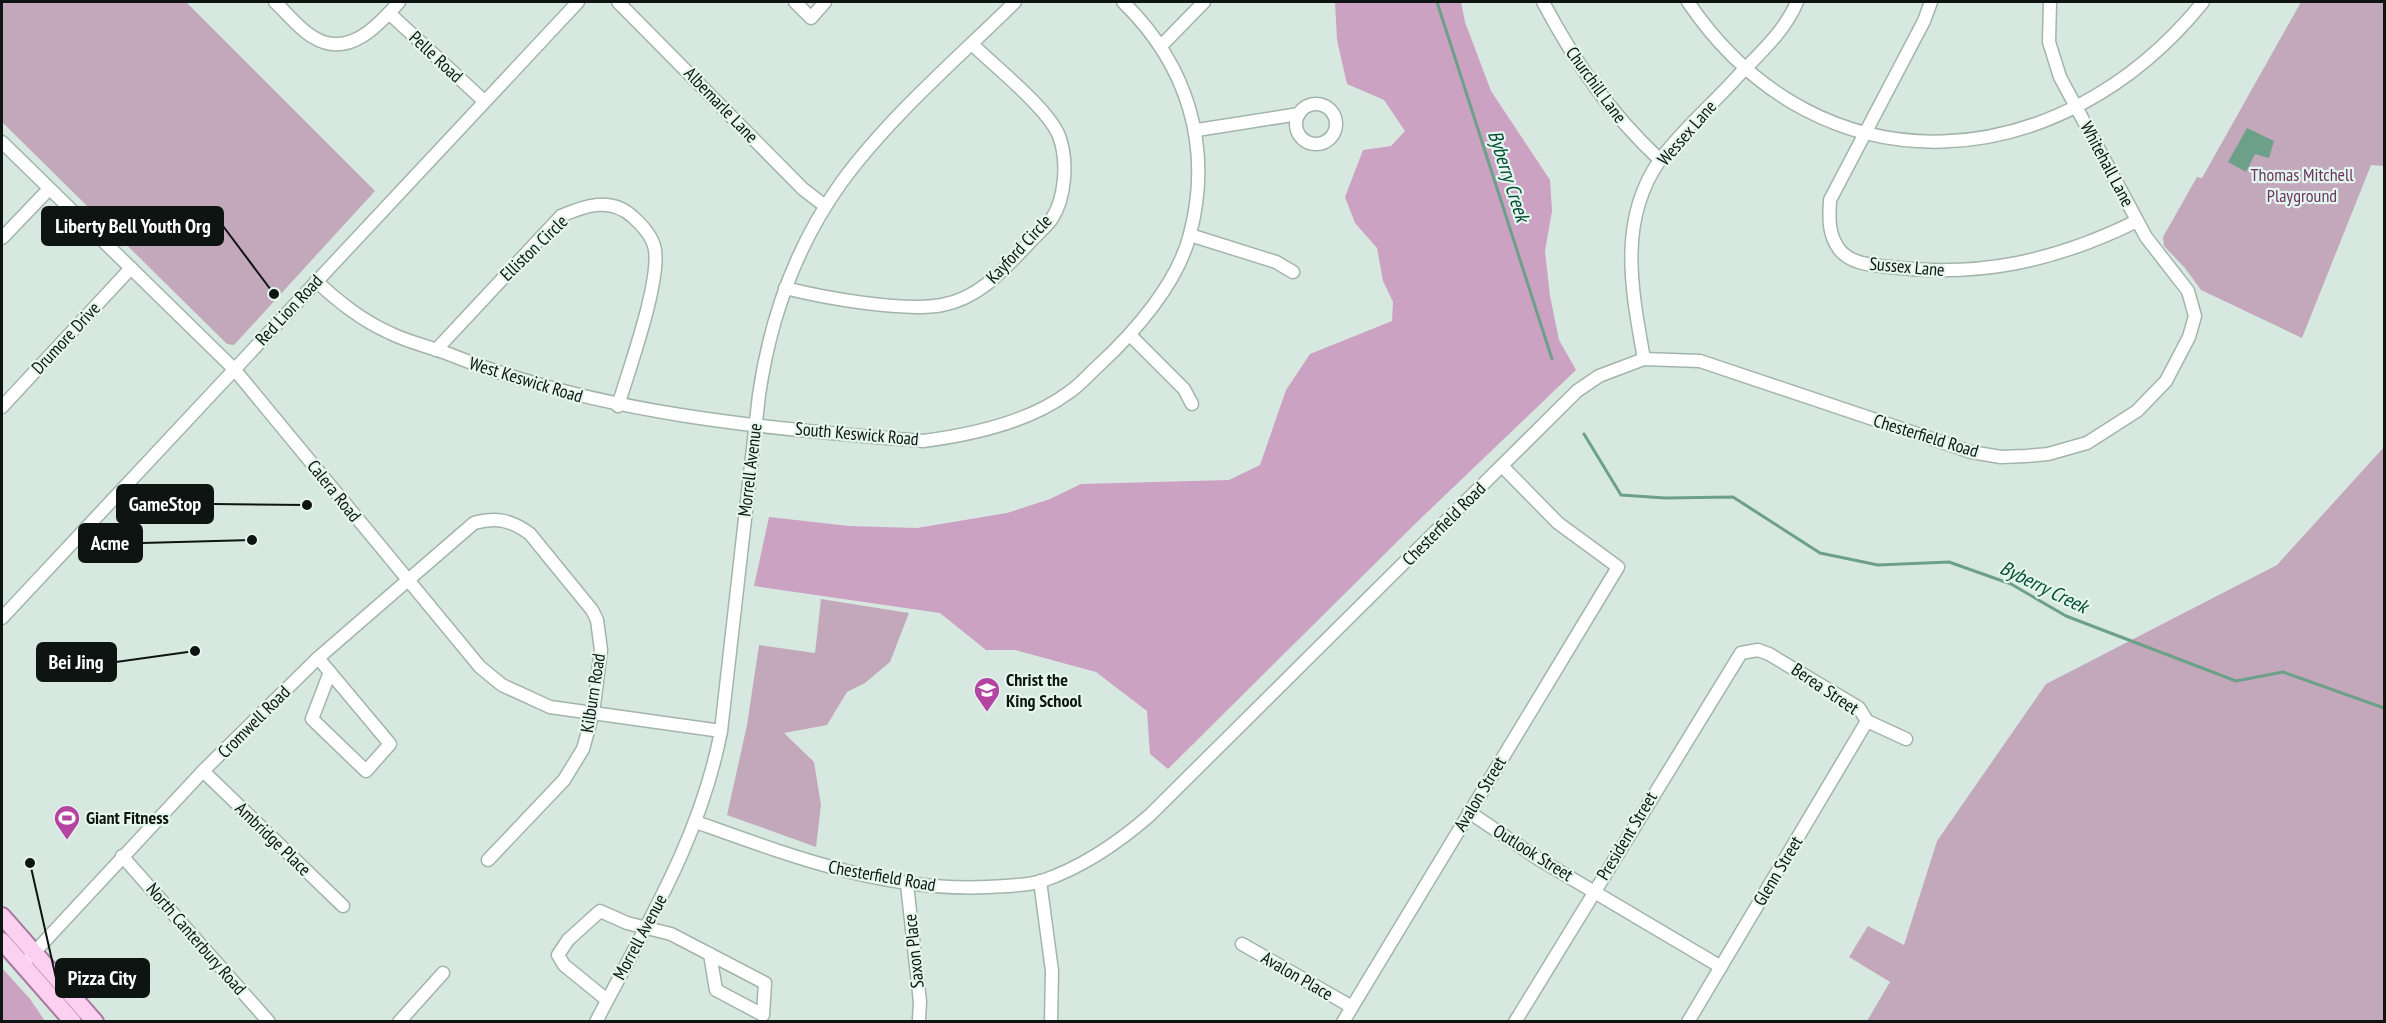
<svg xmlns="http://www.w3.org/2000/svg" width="2386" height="1023" font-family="'PT Sans Narrow',sans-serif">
	<rect width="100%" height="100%" fill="#d7e8e0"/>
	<g fill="#c3a8bc">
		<polygon points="2,2 186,2 375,191 234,345 227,344 2,122"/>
		<polygon points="2301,2 2384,2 2384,166 2371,165 2302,338 2201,290 2185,268 2164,246 2163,237 2197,177 2202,178"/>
		<polygon points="2384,447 2384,1021 1867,1021 1890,982 1849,957 1868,926 1904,945 1937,841 2046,684 2277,565"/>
		<polygon points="821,599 909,613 890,662 865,683 847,692 827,725 784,733 814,762 821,805 816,847 727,815 747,725 759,645 815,653"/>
	</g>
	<g fill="#cba2c1">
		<polygon points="1335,2 1461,2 1465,22 1491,91 1550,180 1552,211 1545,251 1550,296 1559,340 1576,370 1416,523 1168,769 1150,754 1147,711 1096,672 1015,650 986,650 940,613 754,586 769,517 849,526 917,528 1007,513 1050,499 1081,484 1229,480 1260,465 1286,390 1310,354 1392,321 1393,302 1383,281 1377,248 1355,223 1345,197 1363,150 1391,146 1405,131 1384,100 1347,84 1337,40"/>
		<polygon points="2,968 30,999 45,1021 2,1021"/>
	</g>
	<polygon fill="#6ca089" points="2247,128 2274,141 2269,158 2255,154 2246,172 2228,162"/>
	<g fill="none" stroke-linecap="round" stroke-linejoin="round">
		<g stroke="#6ca089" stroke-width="3">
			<polyline points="1437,2 1552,359"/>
			<polyline points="1584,434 1621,495 1665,498 1733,497 1820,553 1878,565 1949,562 2011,584 2066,616 2236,681 2283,672 2384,708"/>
		</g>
		<g stroke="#a3b4ac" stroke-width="15">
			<g id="minor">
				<path d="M275 2C287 13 299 29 313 37 348 59 378 26 399 2"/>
				<polyline points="618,2 803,189 825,206"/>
				<polyline points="795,2 811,18 825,2"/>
				<path d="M1543 2C1576 64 1609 112 1660 160"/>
				<path d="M1688 2C1822 199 2062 177 2203 2"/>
				<path d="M1931 2 1924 21 1830 200C1829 218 1828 234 1839 249 1850 264 1872 265 1889 267 1979 278 2056 261 2137 221"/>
				<polyline points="389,13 484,101"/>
				<polyline points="1161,46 1204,2"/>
				<circle cx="1316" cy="124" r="20"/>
				<polyline points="1197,130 1299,114"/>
				<polyline points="2,142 234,369 480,667 502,685 550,707 721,731"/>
				<polyline points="1190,235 1276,262 1293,272"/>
				<polyline points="2,238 49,189"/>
				<path d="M316 281C339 302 361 320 390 333 408 342 427 346 446 353 597 414 761 428 923 441 970 435 1029 422 1068 393 1079 386 1088 375 1098 366 1134 333 1178 283 1190 234 1213 146 1187 64 1123 2"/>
				<path d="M785 288C825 298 903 312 942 305 980 298 1004 269 1029 243 1036 235 1045 228 1051 220 1066 198 1068 160 1059 136 1048 108 994 66 972 44"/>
				<polyline points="1131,336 1184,389 1192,404"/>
				<path d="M436 350 561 216C584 206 611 196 633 217 642 225 653 237 655 250 660 284 629 369 618 406"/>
				<path d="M1644 359C1632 291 1617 221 1660 160 1681 131 1714 103 1738 76 1760 53 1785 31 1797 2"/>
				<polyline points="2,407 131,268"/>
				<polyline points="2,618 578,2"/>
				<polyline points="318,658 390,744 366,771 312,719 330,672"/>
				<polyline points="203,771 343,906"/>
				<polyline points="1469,812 1537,858 1721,967"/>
				<path d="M696 822C791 856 885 892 988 887 1005 886 1026 886 1042 881 1083 867 1118 843 1150 815L1577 391 1599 376 1644 359 1700 361 1971 452 2001 457 2026 456 2048 454 2087 443 2137 411 2166 381 2189 337 2195 316 2188 291 2146 237 2060 77 2049 42 2050 2"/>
				<polyline points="122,856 269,1022"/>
				<polyline points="1040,881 1052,971 1051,1022"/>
				<polyline points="907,884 920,1002 919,1019"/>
				<polyline points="1242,944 1352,1007"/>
				<path d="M30 957 203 771 318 658 474 523C496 517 512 520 530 534L592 610 597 620 601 650 593 713 583 749 564 780 488 860"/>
				<polyline points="607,1000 564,965 558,955 568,940 600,911 627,923 671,934 765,983 763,1015 716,990 710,954"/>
				<polyline points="399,1022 443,973"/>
				<path d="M596 1022C645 927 701 837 721 731L759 395C770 319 796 246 841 183 889 117 957 59 1015 2"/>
				<polyline points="1343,1022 1618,567 1558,523 1502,466"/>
				<polyline points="1515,1022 1741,653 1758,650 1769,654 1859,708 1867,721 1906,739"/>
				<polyline points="1688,1022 1867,721"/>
			</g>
		</g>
		<g stroke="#a6799d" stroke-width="20">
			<g id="major">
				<polyline points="2,916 95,1022"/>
				<polyline points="2,941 73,1022"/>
			</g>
		</g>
		<use href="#minor" stroke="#fff" stroke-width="12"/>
		<use href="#major" stroke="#fbd0f1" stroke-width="16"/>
	</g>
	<defs>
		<g id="school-pin" transform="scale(1.35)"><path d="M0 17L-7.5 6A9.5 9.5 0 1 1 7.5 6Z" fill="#b444a1" stroke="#e4f6ed"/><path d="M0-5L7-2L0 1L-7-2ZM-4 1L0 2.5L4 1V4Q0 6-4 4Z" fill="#fff"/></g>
		<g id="stadium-pin" transform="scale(1.35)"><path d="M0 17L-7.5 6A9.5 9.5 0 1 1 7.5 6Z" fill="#b444a1" stroke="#e4f6ed"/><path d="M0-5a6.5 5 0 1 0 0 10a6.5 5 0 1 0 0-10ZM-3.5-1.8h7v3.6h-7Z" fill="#fff"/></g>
	</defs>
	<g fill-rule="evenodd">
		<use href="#school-pin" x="987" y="690"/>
		<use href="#stadium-pin" x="67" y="818"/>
	</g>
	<g text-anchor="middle" stroke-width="4.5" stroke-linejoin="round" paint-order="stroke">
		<g font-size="18" fill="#0e1411" stroke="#e4f6ed">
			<text transform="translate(436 57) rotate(43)" y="6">Pelle Road</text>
			<text transform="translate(1596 85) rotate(54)" y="6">Churchill Lane</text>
			<text transform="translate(721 105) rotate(46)" y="6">Albemarle Lane</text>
			<text transform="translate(1687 133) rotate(-49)" y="6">Wessex Lane</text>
			<text transform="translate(2107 164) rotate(62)" y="6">Whitehall Lane</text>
			<text transform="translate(534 248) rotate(-44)" y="6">Elliston Circle</text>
			<text transform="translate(1019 249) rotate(-47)" y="6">Kayford Circle</text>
			<text transform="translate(1907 267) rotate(5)" y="6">Sussex Lane</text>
			<text transform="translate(289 310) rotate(-47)" y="6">Red Lion Road</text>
			<text transform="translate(66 338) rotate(-47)" y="6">Drumore Drive</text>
			<text transform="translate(526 380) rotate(17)" y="6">West Keswick Road</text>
			<text transform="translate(857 434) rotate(5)" y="6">South Keswick Road</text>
			<text transform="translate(1926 436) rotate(17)" y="6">Chesterfield Road</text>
			<text transform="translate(750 470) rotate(-83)" y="6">Morrell Avenue</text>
			<text transform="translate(334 491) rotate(51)" y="6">Calera Road</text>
			<text transform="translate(1444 524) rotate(-45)" y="6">Chesterfield Road</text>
			<text transform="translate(1825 689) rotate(34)" y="6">Berea Street</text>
			<text transform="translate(593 693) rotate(-81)" y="6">Kilburn Road</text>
			<text transform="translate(254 722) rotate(-45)" y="6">Cromwell Road</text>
			<text transform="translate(1480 794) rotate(-59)" y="6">Avalon Street</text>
			<text transform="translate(1627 836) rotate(-59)" y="6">President Street</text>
			<text transform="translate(273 839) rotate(44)" y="6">Ambridge Place</text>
			<text transform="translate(1533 853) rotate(32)" y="6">Outlook Street</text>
			<text transform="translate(1778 871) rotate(-59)" y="6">Glenn Street</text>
			<text transform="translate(882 876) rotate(10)" y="6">Chesterfield Road</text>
			<text transform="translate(640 937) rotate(-62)" y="6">Morrell Avenue</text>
			<text transform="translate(196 939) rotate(49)" y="6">North Canterbury Road</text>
			<text transform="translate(914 951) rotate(-96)" y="6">Saxon Place</text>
			<text transform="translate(1297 976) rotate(30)" y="6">Avalon Place</text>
		</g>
		<g font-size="18" fill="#6a365f" stroke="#e4f6ed">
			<text x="2302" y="181">Thomas Mitchell<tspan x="2302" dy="21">Playground</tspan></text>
		</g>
		<g font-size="18" font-weight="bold" fill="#0e1411" stroke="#e4f6ed" text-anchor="start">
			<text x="1006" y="686">Christ the<tspan x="1006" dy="21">King School</tspan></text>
			<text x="86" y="824">Giant Fitness</text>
		</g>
		<g font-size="20" font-style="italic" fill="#064d37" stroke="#e4f6ed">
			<text transform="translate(1509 176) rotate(72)" y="7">Byberry Creek</text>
			<text transform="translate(2044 587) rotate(26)" y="7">Byberry Creek</text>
		</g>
	</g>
	<path fill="none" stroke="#0e1411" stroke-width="2" d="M274 294L223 226M307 505L213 504M252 540L142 543M195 651L116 662M30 863L56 978"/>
	<g fill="#0e1411" stroke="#e4f6ed" stroke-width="2">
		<circle cx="274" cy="294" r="6"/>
		<circle cx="307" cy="505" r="6"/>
		<circle cx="252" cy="540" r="6"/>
		<circle cx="195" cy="651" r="6"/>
		<circle cx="30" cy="863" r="6"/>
	</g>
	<g fill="#0e1411" stroke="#0e1411" stroke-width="2">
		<rect x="42" y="207" width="181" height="38" rx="6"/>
		<rect x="117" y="485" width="96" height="38" rx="6"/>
		<rect x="79" y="524" width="63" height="38" rx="6"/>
		<rect x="37" y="643" width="79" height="38" rx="6"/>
		<rect x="56" y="959" width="93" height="38" rx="6"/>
	</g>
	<g font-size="20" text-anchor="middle" font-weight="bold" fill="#fff">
		<text x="133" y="233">Liberty Bell Youth Org</text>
		<text x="165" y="511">GameStop</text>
		<text x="110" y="550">Acme</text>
		<text x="76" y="669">Bei Jing</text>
		<text x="102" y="985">Pizza City</text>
	</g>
	<rect width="2386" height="1023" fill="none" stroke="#0e1411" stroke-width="6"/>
</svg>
